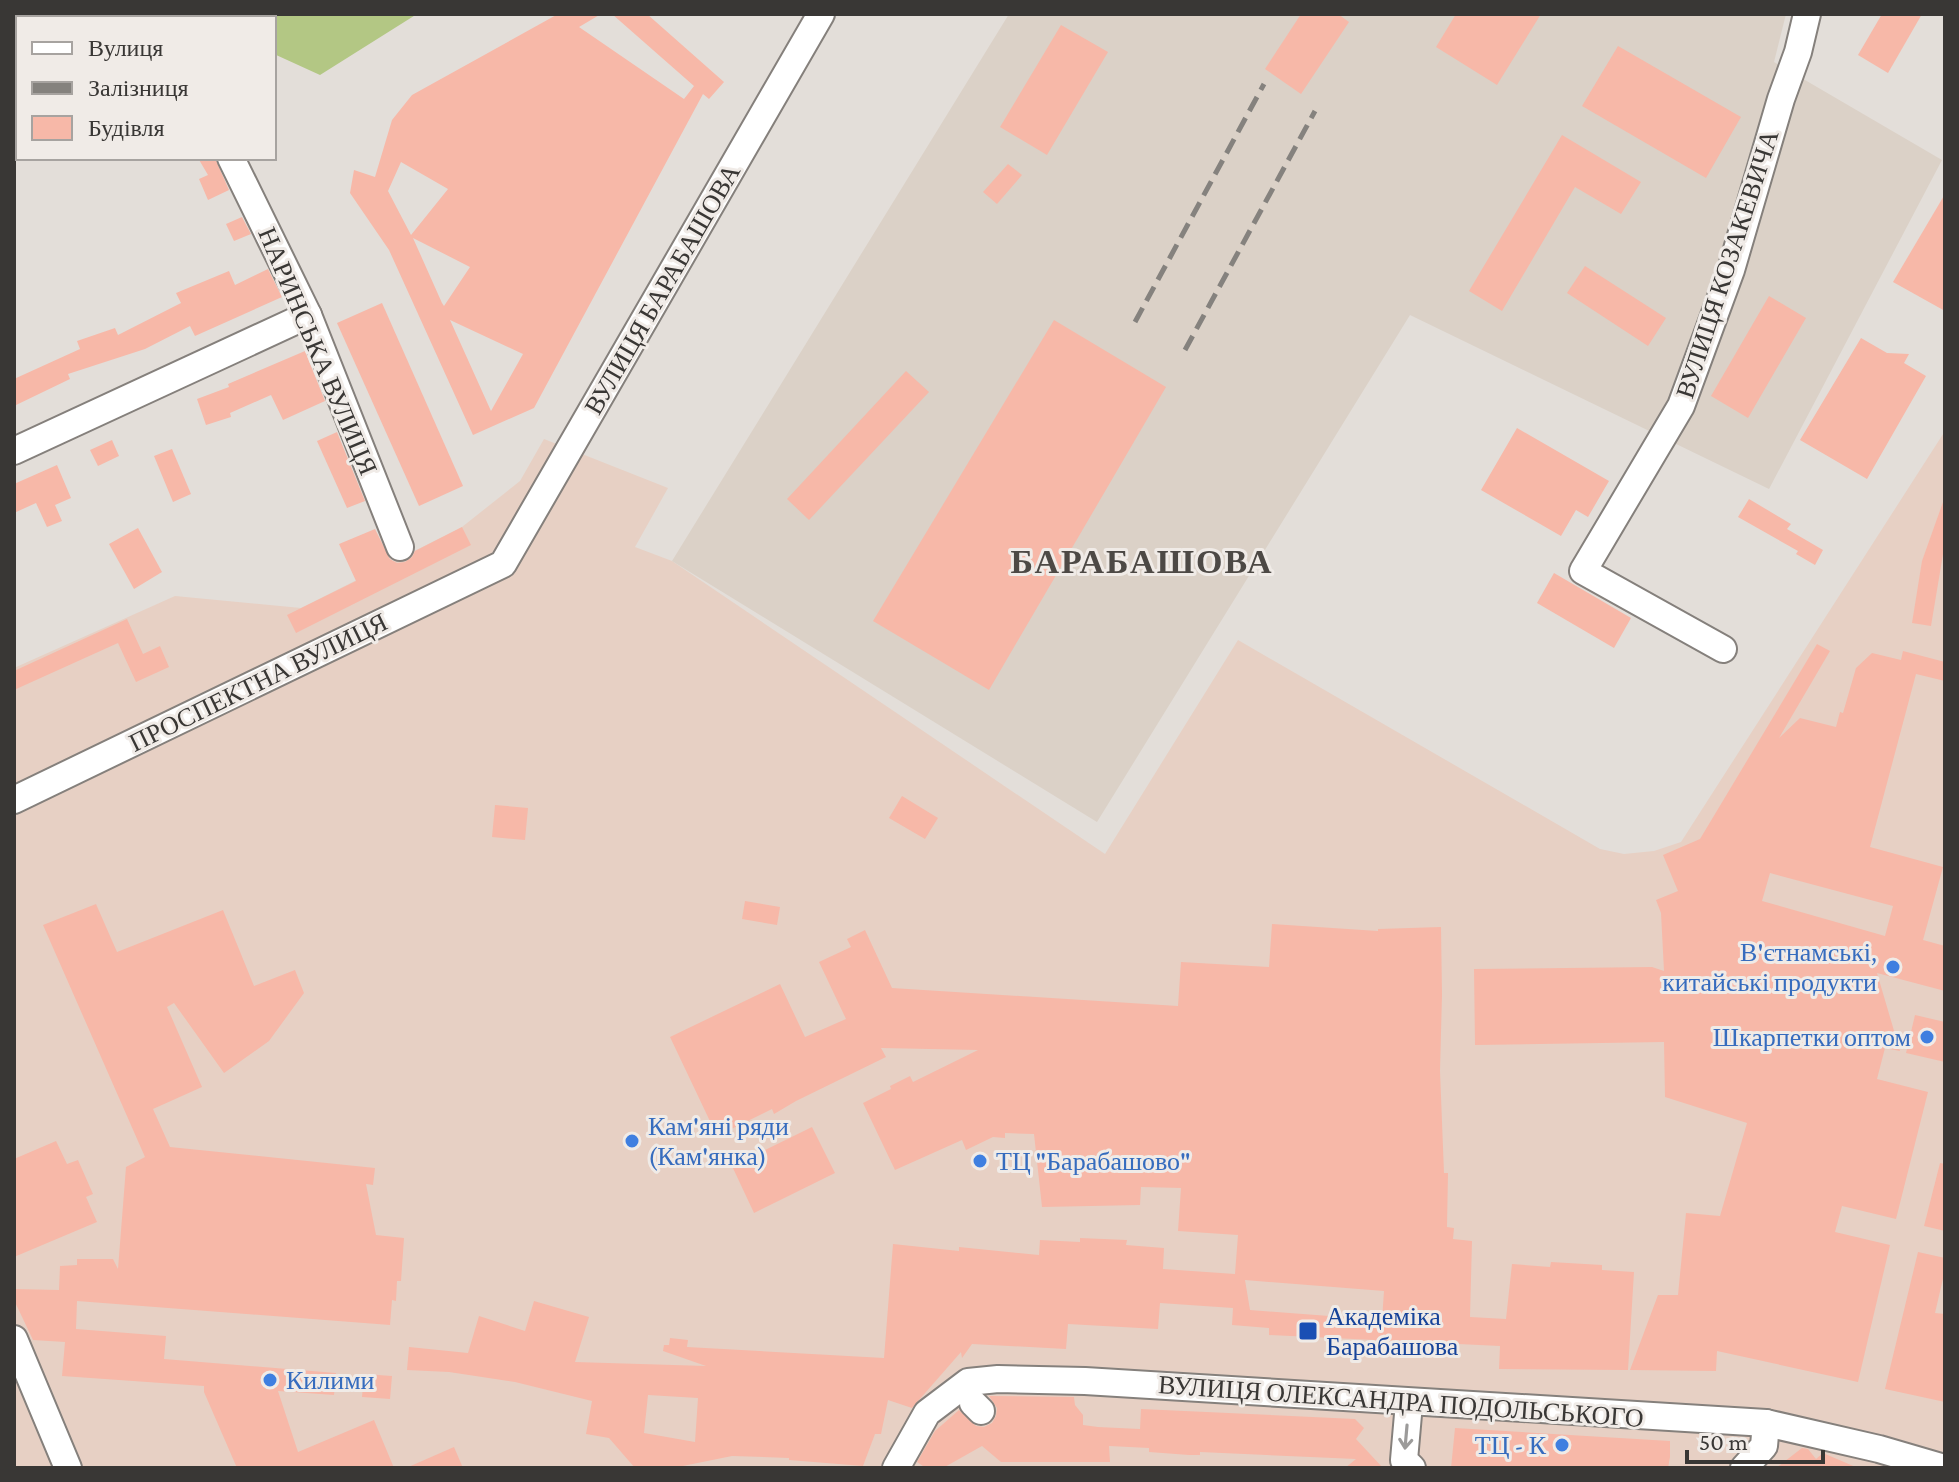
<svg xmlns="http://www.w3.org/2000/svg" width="1959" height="1482" font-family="'Crimson Pro',serif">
	<rect width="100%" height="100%" fill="#e3ded9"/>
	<polygon fill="#e7d0c4" points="1945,431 1945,1468 14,1468 14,668 175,596 301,608 462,527 520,481 544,439 668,488 635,547 672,561 1105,854 1238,640 1600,849 1624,854 1654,851 1681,842"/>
	<polygon fill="#dbd1c7" points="1009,14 1786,14 1774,62 1942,160 1769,489 1410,315 1097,822 672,561"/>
	<polygon fill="#b3c784" points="188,14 417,14 320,75 274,54 274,18 194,18"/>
	<g fill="#f7b8a8" fill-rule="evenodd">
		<path d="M558 14H601L579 27 684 99 694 86 612 14H647L724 82 709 99 703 94 534 408 473 435 389 250 350 193 354 170 375 177 392 120 412 95ZM401 162 448 189 411 235 388 191ZM413 238 470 267 444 306 442 303ZM450 320 523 354 491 411Z"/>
		<polygon points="1301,14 1338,14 1349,22 1301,94 1265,69"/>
		<polygon points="1456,14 1541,14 1497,85 1436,47"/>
		<polygon points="1882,14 1922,14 1888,73 1858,55"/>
		<polygon points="1061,25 1108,52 1047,155 1000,127"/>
		<polygon points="1618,46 1741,117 1706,178 1582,106"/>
		<polygon points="1562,135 1641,182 1621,214 1575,187 1502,311 1469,291"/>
		<polygon points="198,158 215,158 229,190 208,200 199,179 208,175"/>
		<polygon points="1008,164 1022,175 997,204 983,192"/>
		<polygon points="1945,194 1945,311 1893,282"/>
		<polygon points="242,217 251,234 234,241 226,224"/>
		<polygon points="1585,266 1666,318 1648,346 1567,293"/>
		<polygon points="268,269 282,297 195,336 190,326 145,349 68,374 70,379 14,406 14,379 80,349 77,341 115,328 118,335 181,303 176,293 229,271 235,285"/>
		<polygon points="1769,296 1806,318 1748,418 1711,396"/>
		<polygon points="382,303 463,486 419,506 337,323"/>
		<polygon points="1054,320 1166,387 989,690 873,621"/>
		<polygon points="1861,338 1887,353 1909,354 1904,363 1926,376 1867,479 1800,440"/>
		<polygon points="305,351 325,401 283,420 271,395 230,413 231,417 206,425 197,399 229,387 228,384"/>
		<polygon points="906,371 929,392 809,520 787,499"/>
		<polygon points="1517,428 1609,481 1588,517 1576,510 1561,536 1481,490"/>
		<polygon points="337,432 365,501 347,508 317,441"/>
		<polygon points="112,440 119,456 98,466 90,450"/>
		<polygon points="172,449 191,494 173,502 154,456"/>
		<polygon points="57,465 71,498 55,505 62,521 47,527 36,503 14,513 14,484"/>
		<polygon points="1749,499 1791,524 1787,529 1823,550 1815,565 1796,554 1798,551 1738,517"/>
		<polygon points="1943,502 1945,502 1945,542 1931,626 1912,623 1922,561"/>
		<polygon points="462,527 471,545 296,633 287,615 356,581 339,544 375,529 390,559 397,563 405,562 412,557 415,551"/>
		<polygon points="138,528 162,572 134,589 109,544"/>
		<polygon points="1554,573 1631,618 1614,648 1537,603"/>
		<polygon points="127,619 143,654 160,646 169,667 136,682 118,643 14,690 14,671"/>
		<path d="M1817 644 1830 651 1779 738 1800 718 1836 727 1840 712 1843 713 1856 668 1872 653 1901 660 1903 651 1945 662V681L1916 674 1870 847 1943 867 1923 940 1945 946V991L1877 973 1900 1051 1885 1048 1877 1079 1928 1092 1896 1219 1842 1206 1835 1232 1890 1245 1858 1382 1717 1351 1716 1371 1630 1370 1658 1295H1678L1686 1213 1720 1216 1747 1123 1665 1097 1664 1042 1475 1045 1474 969 1652 967 1664 971 1661 913 1656 900 1678 891 1663 855 1700 839ZM1770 873 1893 906 1885 936 1762 901Z"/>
		<polygon points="902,796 938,818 925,839 889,818"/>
		<polygon points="495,805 528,808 525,840 492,837"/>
		<polygon points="745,901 780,907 777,925 742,919"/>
		<polygon points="96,904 117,952 223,910 254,986 295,970 304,993 269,1041 224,1073 174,1003 167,1007 202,1087 153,1109 170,1147 375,1168 373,1185 366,1184 376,1235 404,1238 401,1281 397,1281 396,1301 392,1300 390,1325 77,1301 76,1329 166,1336 164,1359 336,1373 334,1395 278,1391 298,1452 374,1420 394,1468 237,1468 204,1392 204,1386 62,1376 65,1342 33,1340 14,1300 14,1289 59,1290 60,1266 77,1265 77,1259 113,1259 118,1269 126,1167 145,1157 43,925"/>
		<path d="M1272 924 1378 931V929L1441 927 1442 995 1440 1071 1444 1173H1448L1447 1227 1454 1228 1453 1239 1472 1241 1470 1317 1506 1319 1512 1264 1550 1267 1551 1262 1602 1265V1270L1634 1272 1628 1370 1499 1369 1500 1346 1269 1335V1328L1232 1325 1233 1308 1160 1303 1158 1329 1068 1324 1066 1349 972 1344 962 1358 961 1352 912 1408 888 1400 881 1434H875L863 1466 789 1460V1458L732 1456 673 1468H635L609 1438 586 1434 592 1401 515 1382 449 1372 407 1370 409 1347 468 1353 479 1316 525 1331 534 1301 589 1317 575 1362 706 1366 663 1351 664 1345H669L670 1338 688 1340 687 1347 884 1358 893 1244 959 1251V1247L1039 1255 1040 1240 1080 1242V1238L1127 1240 1126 1245 1164 1248 1163 1269 1235 1274 1238 1235 1178 1231 1181 1188 1141 1187 1140 1205 1042 1207 1034 1134 1005 1133V1138L993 1137 966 1150 962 1140 895 1170 863 1103 891 1089 890 1086 910 1076 913 1082 978 1050 881 1048 886 1057 796 1101 774 1114 772 1109 717 1136 670 1037 780 984 805 1037 846 1019 819 962 851 947 847 939 865 930 892 988 1178 1006 1181 962 1269 967ZM1245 1280 1384 1291 1382 1320 1250 1310ZM648 1395 698 1398 695 1442 644 1433Z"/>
		<polygon points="1915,1015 1945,1022 1945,1062 1906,1053"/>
		<polygon points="812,1127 835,1173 754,1213 732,1166"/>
		<polygon points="56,1141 67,1164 78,1160 93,1194 86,1197 97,1222 14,1257 14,1159"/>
		<polygon points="1940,1163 1945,1164 1945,1231 1924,1226"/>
		<polygon points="1918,1252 1945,1258 1945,1270 1935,1313 1945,1314 1945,1402 1885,1389"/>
		<polygon points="364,1374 392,1376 390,1399 362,1397"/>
		<polygon points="989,1396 1074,1397 1075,1405 1083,1415 1083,1425 1098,1427 1140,1429 1141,1409 1355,1419 1364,1428 1356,1439 1383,1468 1345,1468 1356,1459 1200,1452 1200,1455 1189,1455 1149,1452 1149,1448 1109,1446 1110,1462 1001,1462 982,1446 943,1468 926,1468 917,1462 935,1431 959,1410 976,1426 984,1427 992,1423 996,1416 997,1408"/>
		<polygon points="1455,1428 1670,1441 1670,1457 1668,1468 1451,1468"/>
		<polygon points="454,1447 463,1468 406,1468"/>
		<polygon points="1802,1448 1808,1449 1816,1459 1823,1453 1858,1468 1776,1468"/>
	</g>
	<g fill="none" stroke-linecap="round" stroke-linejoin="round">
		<g stroke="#85807c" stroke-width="30">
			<g id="minor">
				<polyline points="123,14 127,18"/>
				<polyline points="14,116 18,116"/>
				<polyline points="231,158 308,315 400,547"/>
				<polyline points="14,451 308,315"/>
				<polyline points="1723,649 1583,571 1681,406 1731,270 1781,99 1798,52 1807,14"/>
				<polyline points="14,800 503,564 821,14"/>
				<polyline points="14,1339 68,1468"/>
				<polyline points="973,1403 981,1411"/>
				<polyline points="1409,1403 1404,1460 1412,1468"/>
				<polyline points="896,1468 927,1413 968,1382 998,1379 1085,1381 1766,1423 1879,1449 1944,1468"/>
				<polyline points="1744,1468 1764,1446 1766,1423"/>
			</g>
		</g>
		<use href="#minor" stroke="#fff" stroke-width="26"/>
		<g stroke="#85827e" stroke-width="5" stroke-dasharray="16 8" stroke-linecap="butt">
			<polyline points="1135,322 1264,84"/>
			<polyline points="1185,350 1315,111"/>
		</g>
	</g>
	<defs><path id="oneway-shaft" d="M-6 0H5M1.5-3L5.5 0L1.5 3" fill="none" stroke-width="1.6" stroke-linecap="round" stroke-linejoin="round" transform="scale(2)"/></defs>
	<use stroke="#9c9b9a" href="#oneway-shaft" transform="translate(1406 1437) rotate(95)"/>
	<g fill="#3f7fe0" stroke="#f0ebe7" stroke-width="3">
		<circle cx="1893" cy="967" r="8"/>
		<circle cx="1927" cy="1037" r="8"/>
		<circle cx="632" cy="1141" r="8"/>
		<circle cx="980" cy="1161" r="8"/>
		<circle cx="270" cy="1380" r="8"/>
		<circle cx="1562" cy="1445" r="8"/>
	</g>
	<rect fill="#1a4fb4" stroke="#f0ebe7" stroke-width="3" x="1298" y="1321" width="20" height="20" rx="4"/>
	<g text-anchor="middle" stroke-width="6" stroke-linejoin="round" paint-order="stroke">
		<g font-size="26" fill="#393735" stroke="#f0ebe7">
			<text transform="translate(1727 264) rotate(-72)" y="9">ВУЛИЦЯ КОЗАКЕВИЧА</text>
			<text transform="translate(662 289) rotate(-60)" y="9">ВУЛИЦЯ БАРАБАШОВА</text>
			<text transform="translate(318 351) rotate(67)" y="9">НАРИНСЬКА ВУЛИЦЯ</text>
			<text transform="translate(258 682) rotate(-26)" y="9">ПРОСПЕКТНА ВУЛИЦЯ</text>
			<text transform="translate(1401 1401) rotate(4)" y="9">ВУЛИЦЯ ОЛЕКСАНДРА ПОДОЛЬСЬКОГО</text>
		</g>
		<g font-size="26" fill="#366cbe" stroke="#f0ebe7" text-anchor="end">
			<text x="1877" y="961">В'єтнамські,<tspan x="1877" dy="30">китайські продукти</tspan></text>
			<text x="1911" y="1046">Шкарпетки оптом</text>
			<text x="648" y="1135" text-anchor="start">Кам'яні ряди<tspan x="648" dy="30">(Кам'янка)</tspan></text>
			<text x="996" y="1170" text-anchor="start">ТЦ "Барабашово"</text>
			<text x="286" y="1389" text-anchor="start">Килими</text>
			<text x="1546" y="1454">ТЦ - К</text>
		</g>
		<g font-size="26" fill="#164399" stroke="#f0ebe7" text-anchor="start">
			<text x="1326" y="1325">Академіка<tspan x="1326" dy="30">Барабашова</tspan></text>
		</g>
		<g font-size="34" font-weight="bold" letter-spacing="2" fill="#4d4945" stroke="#f0ebe7">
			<text x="1142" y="573">БАРАБАШОВА</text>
		</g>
	</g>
	<rect width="1959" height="1482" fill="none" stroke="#393735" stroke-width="32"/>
	<rect x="16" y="16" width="260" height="144" fill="#f0ebe7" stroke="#a7a3a0" stroke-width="2"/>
	<rect x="32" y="42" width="40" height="12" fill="#ffffff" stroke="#a7a3a0" stroke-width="2"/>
	<text x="88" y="56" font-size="24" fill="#393735">Вулиця</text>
	<rect x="32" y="82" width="40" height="12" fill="#85827e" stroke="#a7a3a0" stroke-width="2"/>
	<text x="88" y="96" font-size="24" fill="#393735">Залізниця</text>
	<rect x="32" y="116" width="40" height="24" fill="#f7b8a8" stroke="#a7a3a0" stroke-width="2"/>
	<text x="88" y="136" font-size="24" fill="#393735">Будівля</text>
	<path d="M1687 1450v12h136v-12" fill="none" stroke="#393735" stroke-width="4"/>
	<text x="1699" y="1450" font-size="24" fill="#393735" stroke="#f0ebe7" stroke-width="6" paint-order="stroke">50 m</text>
</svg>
